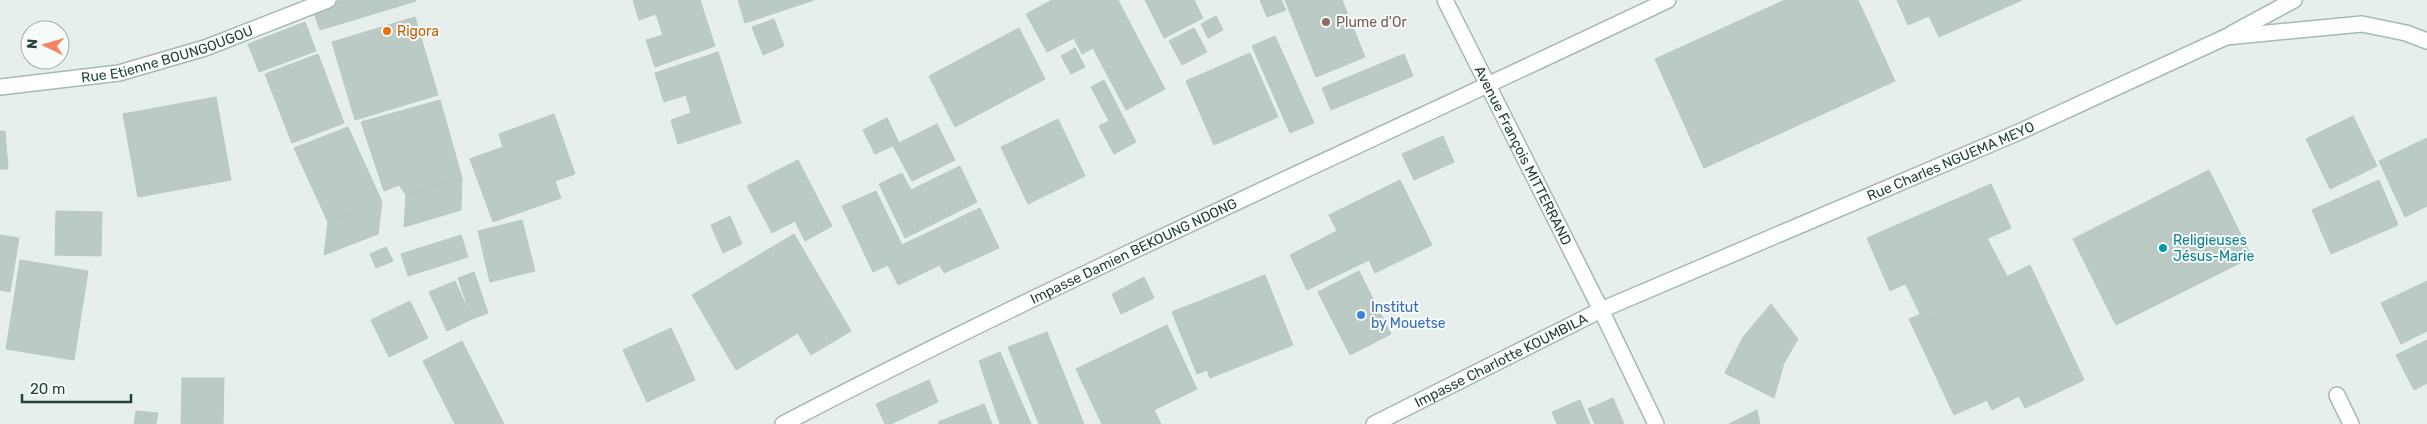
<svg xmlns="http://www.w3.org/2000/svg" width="2427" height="424" font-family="Rubik,sans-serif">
	<rect width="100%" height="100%" fill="#e6efeb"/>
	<g fill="#bbcac4" stroke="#b8c9c2">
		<polygon points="341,0 416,0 416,1 320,30 313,10"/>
		<polygon points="633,0 700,0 715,46 655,67 646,40 663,35 656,14 639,20"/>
		<polygon points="738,0 814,0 745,23"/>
		<polygon points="1052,0 1054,0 1074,38 1047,52 1026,14"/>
		<polygon points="1054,0 1118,0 1132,27 1082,54"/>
		<polygon points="1145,0 1194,0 1203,18 1164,38"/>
		<polygon points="1260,0 1281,0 1286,10 1267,17"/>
		<polygon points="1285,0 1342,0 1365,57 1316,77"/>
		<polygon points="1785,0 1858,0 1895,81 1704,168 1655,59"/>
		<polygon points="1897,0 2022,0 1939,37 1929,16 1908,25"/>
		<polygon points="1216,16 1223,30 1208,38 1201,24"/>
		<polygon points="415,17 438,95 355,120 332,42"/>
		<polygon points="774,19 784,46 763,55 752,27"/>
		<polygon points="305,22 316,51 259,72 248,44"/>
		<polygon points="1132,27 1165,89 1126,110 1093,48"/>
		<polygon points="1019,28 1045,79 955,127 929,76"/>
		<polygon points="1194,28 1207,52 1182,65 1169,41"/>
		<polygon points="1275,36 1314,123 1290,133 1252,46"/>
		<polygon points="1075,48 1085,67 1071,74 1061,56"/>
		<polygon points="718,52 741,123 678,144 671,120 691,113 686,95 664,102 655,73"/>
		<polygon points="1250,53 1278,117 1214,145 1186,81"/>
		<polygon points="318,54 344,123 292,143 265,74"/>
		<polygon points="1404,54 1413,76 1331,110 1322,88"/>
		<polygon points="1104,80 1136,142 1114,154 1099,126 1109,121 1091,87"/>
		<polygon points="216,97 231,180 138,197 123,114"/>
		<polygon points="440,100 462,178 406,195 399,185 384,191 361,122"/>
		<polygon points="554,114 575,174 555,181 561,198 493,222 470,159 503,147 499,134"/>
		<polygon points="2353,116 2377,166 2330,189 2306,139"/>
		<polygon points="887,118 899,143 875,154 863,130"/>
		<polygon points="1058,119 1085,176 1028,204 1001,147"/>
		<polygon points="937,124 955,160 912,181 893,146"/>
		<polygon points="348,127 382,202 328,222 294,148"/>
		<polygon points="0,131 5,131 8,169 0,169"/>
		<polygon points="1443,136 1454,162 1414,180 1402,154"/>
		<polygon points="2427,138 2427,206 2405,217 2379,161"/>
		<polygon points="798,160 832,226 805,241 795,221 772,233 747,186"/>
		<polygon points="960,166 977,202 905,238 879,184 902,173 911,190"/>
		<polygon points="2209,170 2252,257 2116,325 2073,239"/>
		<polygon points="462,178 461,210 404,227 406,195"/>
		<polygon points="1400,180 1432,245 1375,273 1369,260 1307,290 1290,255 1337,231 1329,215"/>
		<polygon points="2379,180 2398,225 2331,254 2312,210"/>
		<polygon points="1991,184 2011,228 1986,239 1979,223 1894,260 1905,284 1890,291 1867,238"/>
		<polygon points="876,191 902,245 980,208 999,248 944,273 940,265 898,285 888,265 873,272 842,206"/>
		<polygon points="382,202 378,234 324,255 328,222"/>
		<polygon points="56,211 102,212 101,256 55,255"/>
		<polygon points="730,216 742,244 723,253 711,225"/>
		<polygon points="522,220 535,271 490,282 478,231"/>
		<polygon points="1979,223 2010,282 1924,322 1894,260"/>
		<polygon points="794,234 851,331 811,355 798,333 736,370 692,295"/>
		<polygon points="0,235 19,238 10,292 0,290"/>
		<polygon points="461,235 468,257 408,276 401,254"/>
		<polygon points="386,247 393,261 376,268 370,254"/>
		<polygon points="20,260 88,271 74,360 6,349"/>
		<polygon points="2030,265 2084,380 2025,408 2019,396 1992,410 1987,400 1954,415 1909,319 1921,314 1924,322 2010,282 2008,276"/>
		<polygon points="1359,271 1391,334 1350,355 1318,292"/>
		<polygon points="474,272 488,313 472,319 458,278"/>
		<polygon points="1265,275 1293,345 1210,378 1207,370 1197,374 1172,312"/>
		<polygon points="1144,277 1154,298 1121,314 1112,294"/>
		<polygon points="455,281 472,319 447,331 429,292"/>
		<polygon points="2427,281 2427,331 2401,344 2381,303"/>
		<polygon points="410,301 428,338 389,357 371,320"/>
		<polygon points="1771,304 1798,339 1784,363 1743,337"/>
		<polygon points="1167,325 1197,389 1154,410 1161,424 1102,424 1076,369"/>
		<polygon points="671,328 695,380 647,402 623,350"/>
		<polygon points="1047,332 1084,424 1039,424 1008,347"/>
		<polygon points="1743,337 1784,363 1774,398 1725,373"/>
		<polygon points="2427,340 2427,383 2414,390 2396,355"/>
		<polygon points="462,341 504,424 455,424 423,361"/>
		<polygon points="1000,352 1031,424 1000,424 979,361"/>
		<polygon points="182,378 224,378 223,424 181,424"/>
		<polygon points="929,380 938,402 891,424 885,424 876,404"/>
		<polygon points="1613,398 1624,424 1595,424 1588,409"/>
		<polygon points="1580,400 1590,424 1557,424 1552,412"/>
		<polygon points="984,404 992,424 939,424 938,422"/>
		<polygon points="1757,410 1760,424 1729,424"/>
		<polygon points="136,411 158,413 156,424 134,424"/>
	</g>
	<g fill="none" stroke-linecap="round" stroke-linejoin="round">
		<g stroke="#a8b8b2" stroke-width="18">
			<g id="minor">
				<path id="s1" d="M1445 0 1601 310 1656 424"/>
				<path id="s2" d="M0 87 119 73 205 48 328 0"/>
				<polyline points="2337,395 2351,424"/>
				<path id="s3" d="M783 424C1073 273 1372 141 1668 0"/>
				<path id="s4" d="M1374 424 1601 310 2019 132 2226 37"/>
			</g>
		</g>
		<g stroke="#a4bbb3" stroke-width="18">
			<g id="secondary">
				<polyline points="2231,34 2294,0"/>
				<polyline points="2226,37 2362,24 2406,33 2427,41"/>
			</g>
		</g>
		<use href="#minor" stroke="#fff" stroke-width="15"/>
		<use href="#secondary" stroke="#fff" stroke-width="15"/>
	</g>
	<circle fill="#8d6e63" stroke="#f7fbf9" stroke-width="2" cx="1326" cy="22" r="5"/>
	<circle fill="#e8710a" stroke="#f7fbf9" stroke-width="2" cx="387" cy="31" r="5"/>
	<circle fill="#0f9aa8" stroke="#f7fbf9" stroke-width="2" cx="2163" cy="248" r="5"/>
	<circle fill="#3f7fe0" stroke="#f7fbf9" stroke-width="2" cx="1361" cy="315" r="5"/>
	<g text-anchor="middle" stroke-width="4" stroke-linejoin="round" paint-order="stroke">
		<g font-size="14" fill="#785e54" stroke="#f7fbf9" text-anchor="start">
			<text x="1336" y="27">Plume d'Or</text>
		</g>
		<g font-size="14" fill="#c56008" stroke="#f7fbf9" text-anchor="start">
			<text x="397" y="36">Rigora</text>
		</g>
		<g font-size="14" fill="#24423a" stroke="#f7fbf9">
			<text dy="5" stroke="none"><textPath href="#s2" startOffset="171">Rue Etienne BOUNGOUGOU</textPath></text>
			<text dy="5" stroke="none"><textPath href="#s1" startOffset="174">Avenue François MITTERRAND</textPath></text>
			<text dy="5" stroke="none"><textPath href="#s4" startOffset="634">Rue Charles NGUEMA MEYO</textPath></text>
			<text dy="5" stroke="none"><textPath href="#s3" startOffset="391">Impasse Damien BEKOUNG NDONG</textPath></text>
			<text dy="5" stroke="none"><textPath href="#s4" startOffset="142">Impasse Charlotte KOUMBILA</textPath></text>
		</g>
		<g font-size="14" fill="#0d838f" stroke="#f7fbf9" text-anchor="start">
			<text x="2173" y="245">Religieuses<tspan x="2173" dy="16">Jésus-Marie</tspan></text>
		</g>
		<g font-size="14" fill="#366cbe" stroke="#f7fbf9" text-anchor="start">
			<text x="1371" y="312">Institut<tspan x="1371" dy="16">by Mouetse</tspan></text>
		</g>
	</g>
	<g transform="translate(45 45) rotate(275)"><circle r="24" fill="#f7fbf9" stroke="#a3b1ad"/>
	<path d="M0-4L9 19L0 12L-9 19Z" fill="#f4845f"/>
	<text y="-8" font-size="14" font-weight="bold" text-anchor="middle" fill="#24423a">N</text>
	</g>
	<path d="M22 394v8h109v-8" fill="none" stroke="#24423a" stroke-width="2.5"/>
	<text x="30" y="394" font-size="15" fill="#24423a" stroke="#f7fbf9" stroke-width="4" paint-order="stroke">20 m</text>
</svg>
